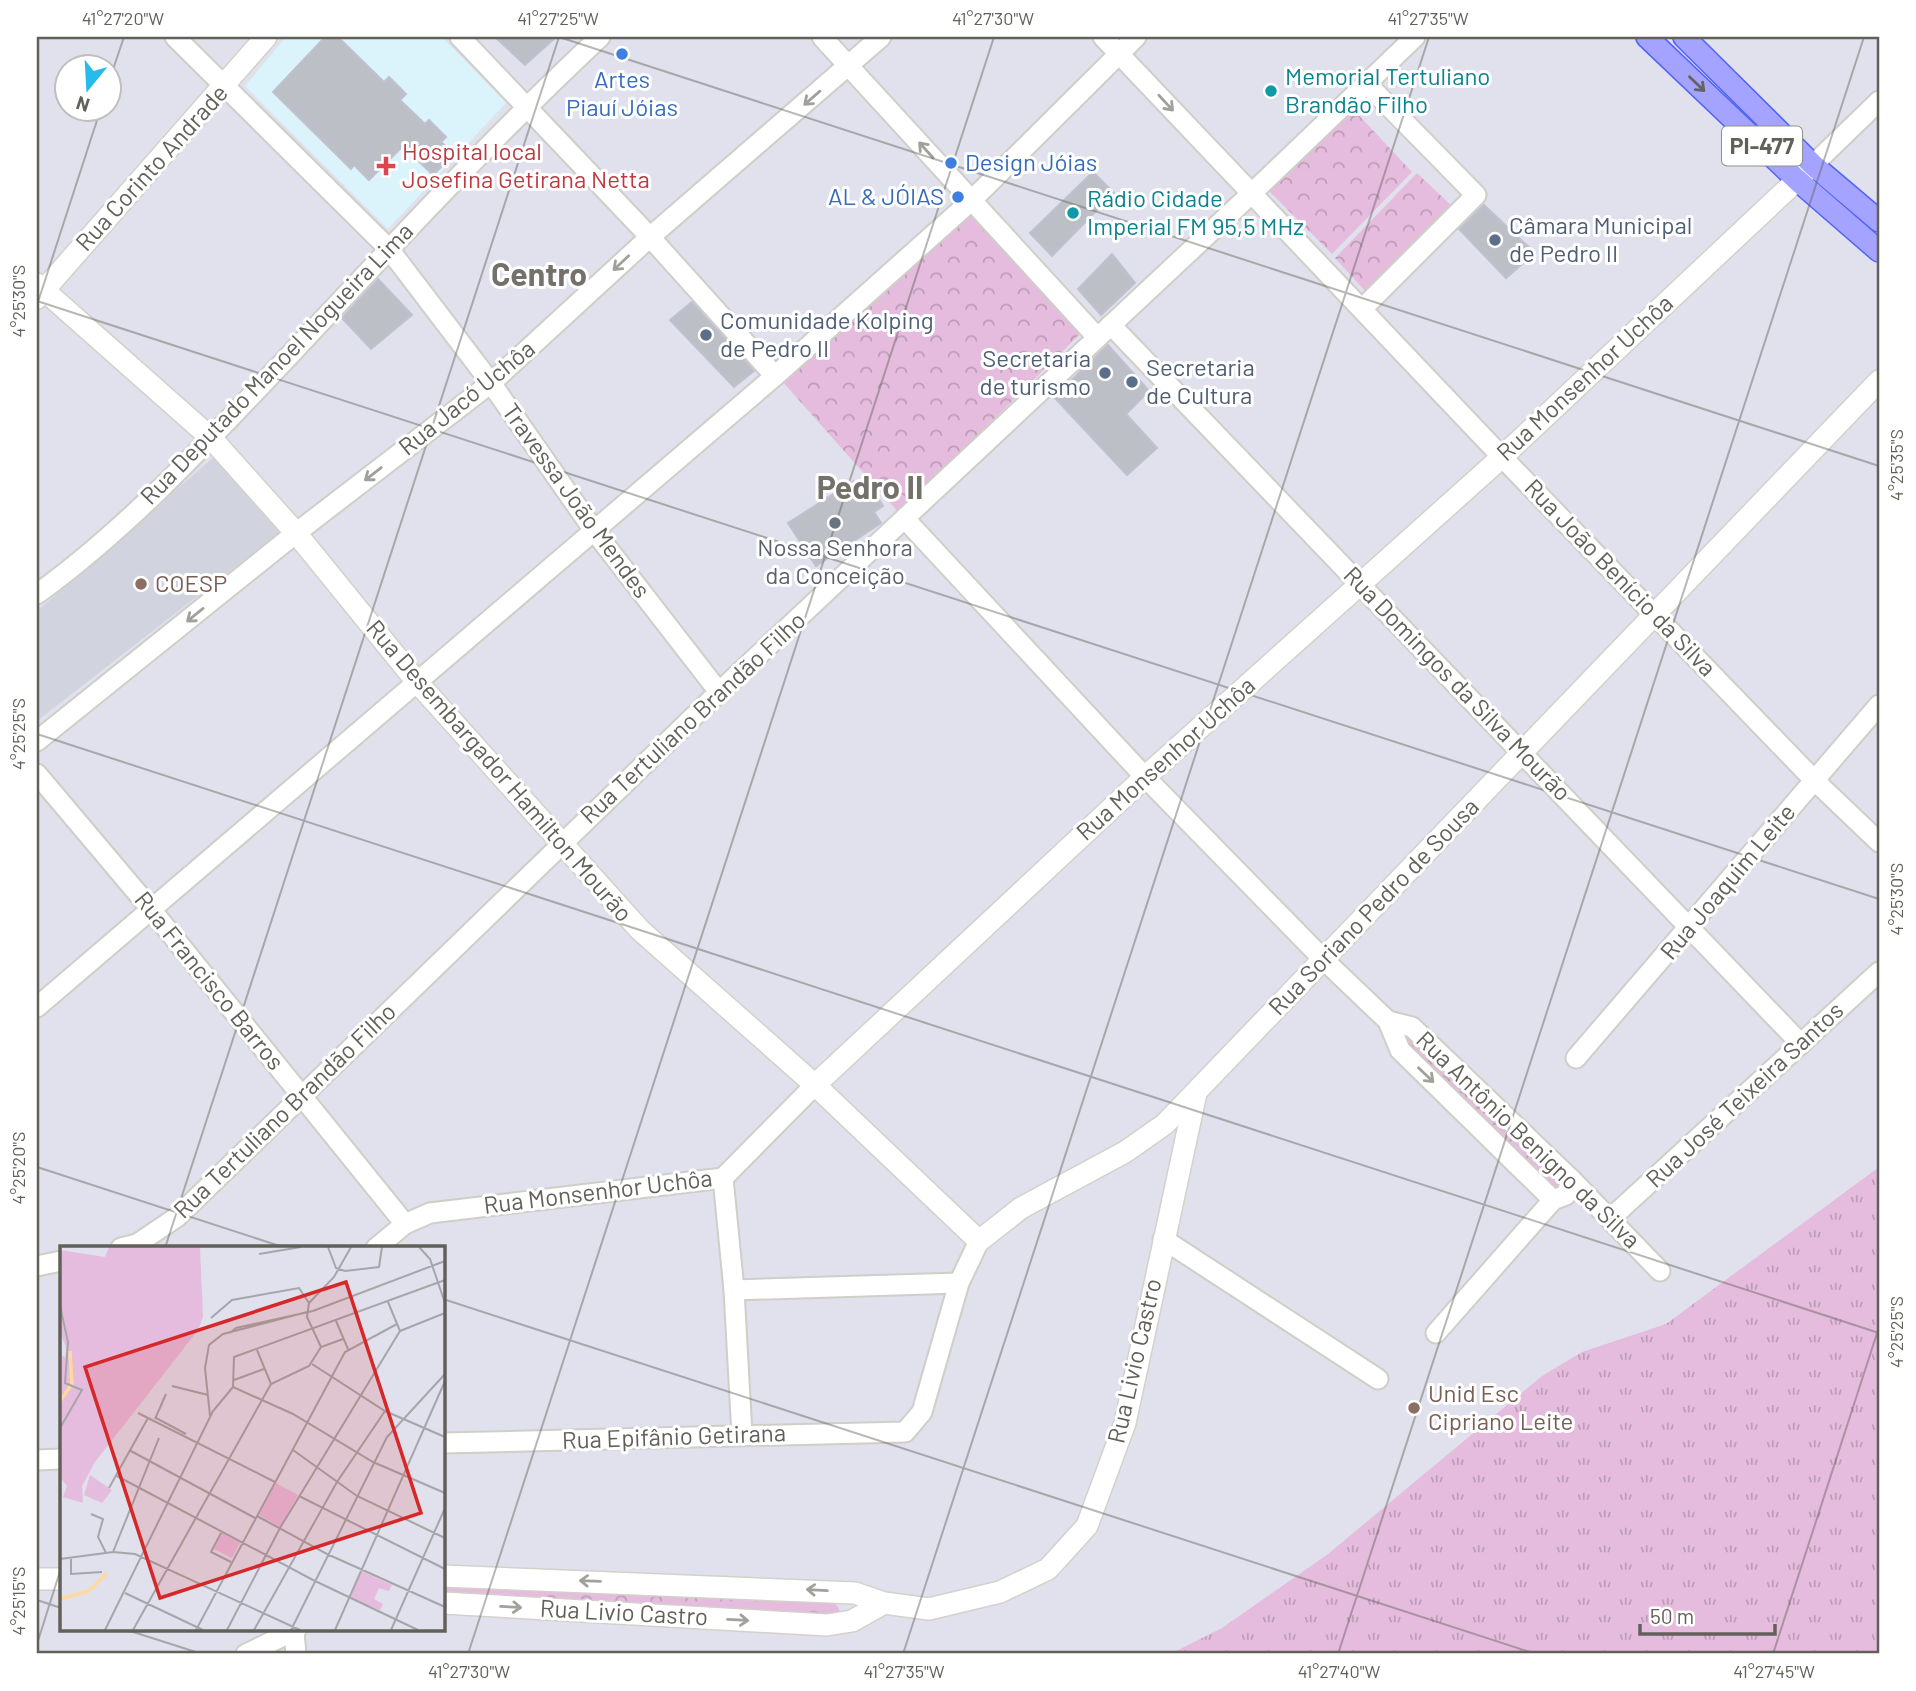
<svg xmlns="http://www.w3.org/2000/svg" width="1916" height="1691" font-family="Barlow,sans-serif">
	<defs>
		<pattern id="grass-tufts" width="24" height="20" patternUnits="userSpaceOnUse" patternTransform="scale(1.75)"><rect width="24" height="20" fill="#e5bcde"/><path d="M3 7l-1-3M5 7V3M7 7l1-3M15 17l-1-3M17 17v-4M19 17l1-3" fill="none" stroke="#bd9cb7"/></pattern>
		<pattern id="park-crowns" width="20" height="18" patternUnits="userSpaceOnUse" patternTransform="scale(1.75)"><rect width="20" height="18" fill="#e5bcde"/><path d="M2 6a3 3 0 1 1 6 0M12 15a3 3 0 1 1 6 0" fill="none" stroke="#bd9cb7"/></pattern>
	</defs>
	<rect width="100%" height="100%" fill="#e0e1ed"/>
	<polygon fill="#d1d3df" points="215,456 281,531 37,721 37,611"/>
	<polygon fill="#dbf3fb" points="286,37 442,37 506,103 388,229 245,86"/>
	<polygon fill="url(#grass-tufts)" points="1879,1167 1879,1654 1170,1654 1222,1628 1328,1554 1542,1376 1582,1352 1666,1324"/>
	<g fill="url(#park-crowns)">
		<polygon points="1352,108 1412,172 1332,254 1268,190"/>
		<polygon points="1417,173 1454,208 1368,294 1335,258"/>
		<polygon points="971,211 1082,332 899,513 782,381"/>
		<polygon points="1409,1030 1566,1181 1553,1195 1400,1043"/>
		<polygon points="443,1581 824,1602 836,1604 840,1611 836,1616 443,1599"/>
	</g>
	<g fill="#bdbfc7" stroke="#bfc1d1" stroke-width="2">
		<polygon points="325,37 338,37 384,82 389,77 406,94 400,100 425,124 429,120 446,137 441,142 454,154 433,175 403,146 369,180 354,165 351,169 273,92"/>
		<polygon points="495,37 556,37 525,65"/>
		<polygon points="1093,172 1114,193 1052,256 1030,233"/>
		<polygon points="1484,205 1535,253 1506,278 1459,229"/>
		<polygon points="1112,254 1135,283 1101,315 1078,289"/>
		<polygon points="378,279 412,315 371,349 342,318"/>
		<polygon points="692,302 754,371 734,387 670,320"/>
		<polygon points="1108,345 1149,391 1126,414 1157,448 1127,475 1054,397"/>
		<polygon points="854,481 863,496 873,490 883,506 874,512 881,523 816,566 788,523"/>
	</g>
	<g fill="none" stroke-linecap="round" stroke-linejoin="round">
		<g stroke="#cfcec7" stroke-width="23">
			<g id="street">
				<polyline points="175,37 389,249 491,383 595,532 719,692"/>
				<polyline points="460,37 650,237 775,376"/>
				<polyline points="822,37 1096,336"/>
				<polyline points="1103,37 1502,457 1814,780 1879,842"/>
				<polyline points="1813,165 1879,101"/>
				<polyline points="1362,309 1476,195 1366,83"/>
				<polyline points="1111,325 1801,1044"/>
				<polyline points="905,519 1145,777 1323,959 1388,1021 1400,1050 1553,1200"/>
				<path d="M37 594C130 527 211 438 290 355 391 247 492 138 600 37"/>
				<polyline points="37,741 296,533 491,383 650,237 881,37"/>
				<polyline points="37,774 150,908 405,1224"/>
				<polyline points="37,1007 775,376 971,201 1136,37"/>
				<polyline points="1388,1021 1412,1027 1572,1180 1660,1271"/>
				<polyline points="1576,1058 1879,705"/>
				<polyline points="723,1178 734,1290 742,1435"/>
				<polyline points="1611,1218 1879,972"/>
				<polyline points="1163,1239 1378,1379"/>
				<polyline points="121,1248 137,1244 177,1217 719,692 1250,195 1415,37"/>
				<polyline points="376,1248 405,1224 430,1213 723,1178 815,1085"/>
				<polyline points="37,1266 61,1261"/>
				<polyline points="734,1290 959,1283"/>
				<polyline points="1436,1333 1553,1200 1566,1195 1572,1180"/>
				<polyline points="443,1443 905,1432 922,1412 959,1283 979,1241"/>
				<polyline points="37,1460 61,1459"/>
				<polyline points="294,1633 296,1654"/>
				<polyline points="246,1654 296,1630"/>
			</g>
		</g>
		<g stroke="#d3d1c9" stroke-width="24">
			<g id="secondary">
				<polyline points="37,284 211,438 296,533 417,682 640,930 815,1085 979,1241 1021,1208 1125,1152 1165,1124 1879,381"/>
				<polyline points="37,298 266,37"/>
				<polyline points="815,1085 1145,777 1502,457 1813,165"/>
				<polyline points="443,1576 855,1593 884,1603 929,1609 1000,1592 1048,1569 1087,1526 1125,1423 1196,1093"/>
				<polyline points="37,1579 61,1579"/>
				<polyline points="443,1603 827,1625 852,1621 884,1603"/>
			</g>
		</g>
		<g stroke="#5264f4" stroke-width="24">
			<g id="primary">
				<polyline points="1647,37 1796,179 1879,251"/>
				<polyline points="1684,37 1813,165 1879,221"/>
			</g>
		</g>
		<use href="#street" stroke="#fff" stroke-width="19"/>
		<use href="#secondary" stroke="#fff" stroke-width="21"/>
		<use href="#primary" stroke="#a4a3ff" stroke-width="21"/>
	</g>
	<defs><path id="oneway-shaft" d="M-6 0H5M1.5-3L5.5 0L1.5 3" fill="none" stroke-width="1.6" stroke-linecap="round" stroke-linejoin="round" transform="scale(1.75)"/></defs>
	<use stroke="#656361" href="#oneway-shaft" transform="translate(1697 84) rotate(44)"/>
	<g stroke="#a1a09b">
		<use href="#oneway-shaft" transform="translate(812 98) rotate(139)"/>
		<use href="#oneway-shaft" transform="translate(1166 103) rotate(47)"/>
		<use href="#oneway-shaft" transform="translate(926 150) rotate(-132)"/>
		<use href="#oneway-shaft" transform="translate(621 263) rotate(137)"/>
		<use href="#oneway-shaft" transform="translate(373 474) rotate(142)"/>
		<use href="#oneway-shaft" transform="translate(195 615) rotate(141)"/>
		<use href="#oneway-shaft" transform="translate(1426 1075) rotate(44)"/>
		<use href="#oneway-shaft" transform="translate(590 1581) rotate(-178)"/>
		<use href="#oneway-shaft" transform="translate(817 1590) rotate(-177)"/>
		<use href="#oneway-shaft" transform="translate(511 1607) rotate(3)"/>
		<use href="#oneway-shaft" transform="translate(738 1620) rotate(3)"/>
	</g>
	<path fill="none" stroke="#626059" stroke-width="2" stroke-opacity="0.45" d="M559 37 1879 466M108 84 124 37M37 301 1879 899M37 305 101 108M37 734 1879 1333M37 1167 286 1248M165 1248 559 37M443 1299 1536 1654M37 1600 61 1608M127 1630 202 1654M37 1644 61 1568M468 1654 994 37M903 1654 1429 37M1338 1654 1864 37M1773 1654 1879 1327"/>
	<g fill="#3f7fe0" stroke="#fff" stroke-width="2.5">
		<circle cx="622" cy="54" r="7"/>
		<circle cx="951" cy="163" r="7"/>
		<circle cx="958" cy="197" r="7"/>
	</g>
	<g fill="#0f9aa8" stroke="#fff" stroke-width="2.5">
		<circle cx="1271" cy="91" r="7"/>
		<circle cx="1073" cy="213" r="7"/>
	</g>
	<path fill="#e0444e" stroke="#fff" stroke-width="2.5" d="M382.5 155.5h7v7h7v7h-7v7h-7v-7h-7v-7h7z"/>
	<g fill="#5c6f8a" stroke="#fff" stroke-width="2.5">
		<circle cx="1495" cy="240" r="7"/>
		<circle cx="706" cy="335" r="7"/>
		<circle cx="1105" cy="373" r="7"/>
		<circle cx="1132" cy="382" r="7"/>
	</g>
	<circle fill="#6b7280" stroke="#fff" stroke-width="2.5" cx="835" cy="523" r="7"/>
	<g fill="#8d6e63" stroke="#fff" stroke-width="2.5">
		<circle cx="141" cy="584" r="7"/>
		<circle cx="1414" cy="1408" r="7"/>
	</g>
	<g text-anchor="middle" stroke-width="6" stroke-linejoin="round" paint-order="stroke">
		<rect fill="#fff" stroke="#91908b" stroke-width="2" x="1722" y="126.5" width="80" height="39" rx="5"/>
		<g font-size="23" font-weight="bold" fill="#626059">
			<text x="1762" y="154">PI-477</text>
		</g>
		<g font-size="24" fill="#0d838f" stroke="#fff" text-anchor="start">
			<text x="1285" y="85">Memorial Tertuliano<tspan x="1285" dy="28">Brandão Filho</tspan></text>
			<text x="1087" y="207">Rádio Cidade<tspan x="1087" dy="28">Imperial FM 95,5 MHz</tspan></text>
		</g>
		<g font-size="24" fill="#366cbe" stroke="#fff">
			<text x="622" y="88">Artes<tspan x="622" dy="28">Piauí Jóias</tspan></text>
			<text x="965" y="171" text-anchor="start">Design Jóias</text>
			<text x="944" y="205" text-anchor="end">AL &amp; JÓIAS</text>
		</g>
		<g font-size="24" fill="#be3a42" stroke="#fff" text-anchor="start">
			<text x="402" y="160">Hospital local<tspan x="402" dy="28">Josefina Getirana Netta</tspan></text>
		</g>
		<g font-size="24" fill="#626059" stroke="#fff">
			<text transform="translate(152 168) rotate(-48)" y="8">Rua Corinto Andrade</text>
			<text transform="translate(277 364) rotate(-46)" y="8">Rua Deputado Manoel Nogueira Lima</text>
			<text transform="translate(1585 378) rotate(-43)" y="8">Rua Monsenhor Uchôa</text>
			<text transform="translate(467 398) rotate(-39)" y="8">Rua Jacó Uchôa</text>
			<text transform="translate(576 501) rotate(54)" y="8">Travessa João Mendes</text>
			<text transform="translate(1620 578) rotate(46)" y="8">Rua João Benício da Silva</text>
			<text transform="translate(1457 684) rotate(46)" y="8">Rua Domingos da Silva Mourão</text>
			<text transform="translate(693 718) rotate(-43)" y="8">Rua Tertuliano Brandão Filho</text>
			<text transform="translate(1166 759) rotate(-42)" y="8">Rua Monsenhor Uchôa</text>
			<text transform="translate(499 771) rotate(49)" y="8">Rua Desembargador Hamilton Mourão</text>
			<text transform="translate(1728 882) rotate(-50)" y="8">Rua Joaquim Leite</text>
			<text transform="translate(1374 907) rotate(-46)" y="8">Rua Soriano Pedro de Sousa</text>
			<text transform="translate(209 981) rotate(51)" y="8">Rua Francisco Barros</text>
			<text transform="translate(1745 1095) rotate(-43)" y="8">Rua José Teixeira Santos</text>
			<text transform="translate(285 1111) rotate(-44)" y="8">Rua Tertuliano Brandão Filho</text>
			<text transform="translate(1528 1140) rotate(44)" y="8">Rua Antônio Benigno da Silva</text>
			<text transform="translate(598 1192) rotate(-7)" y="8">Rua Monsenhor Uchôa</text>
			<text transform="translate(1135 1361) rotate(-77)" y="8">Rua Livio Castro</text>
			<text transform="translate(674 1437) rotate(-2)" y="8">Rua Epifânio Getirana</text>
			<text transform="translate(624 1613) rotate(3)" y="8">Rua Livio Castro</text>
		</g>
		<g font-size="24" fill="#4e5e75" stroke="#fff" text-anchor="start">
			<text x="1509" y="234">Câmara Municipal<tspan x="1509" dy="28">de Pedro II</tspan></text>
			<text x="720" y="329">Comunidade Kolping<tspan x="720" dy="28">de Pedro II</tspan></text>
			<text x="1091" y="367" text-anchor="end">Secretaria<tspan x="1091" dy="28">de turismo</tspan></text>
			<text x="1146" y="376">Secretaria<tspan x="1146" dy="28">de Cultura</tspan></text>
		</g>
		<g font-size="24" fill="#5b616d" stroke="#fff">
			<text x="835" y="556">Nossa Senhora<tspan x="835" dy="28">da Conceição</tspan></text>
		</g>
		<g font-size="24" fill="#785e54" stroke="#fff" text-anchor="start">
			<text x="155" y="592">COESP</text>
			<text x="1428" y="1402">Unid Esc<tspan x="1428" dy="28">Cipriano Leite</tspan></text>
		</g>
		<g font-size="32" font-weight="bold" fill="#74716a" stroke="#fff">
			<text x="539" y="286">Centro</text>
			<text x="870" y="499">Pedro II</text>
		</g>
	</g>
	<g transform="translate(60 1246)">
		<rect width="385" height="385" fill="#e0e1ed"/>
		<path d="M49 1H140L143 71 138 84 35 216 22 240 23 257 3 251 7 240 0 231V109L5 111 6 101 0 87V4L45 11Z" fill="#e5bcde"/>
		<path d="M216 237 238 249 220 281 199 269ZM162 287 180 297 172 312 154 303ZM301 325 332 339 329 345 319 342 314 353 323 358 320 364 289 352Z" fill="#e5bcde"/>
		<path d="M30 229 52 244 42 257 24 249Z" fill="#e5bcde"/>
		<path fill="none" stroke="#ffd99e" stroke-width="3.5" d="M0 155 12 138 10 105M0 353 29 345 47 327"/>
		<path fill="none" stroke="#a6a5a9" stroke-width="2" d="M268 1 276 22 285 25 319 21 322 1M359 1 370 13 385 57M199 8 241 1M328 56 340 85M0 60 8 96 5 137 22 144 0 182M151 72 172 54 239 42 249 57M276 75 288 103M340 85 385 67M170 87 176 82 253 65 385 15M261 101 247 71 249 57 274 31 291 1M197 104 211 138M252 118 325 165 385 191M174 134 204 123M112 140 148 149M173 141 233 168 313 216 385 247M78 167 215 236M150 170 145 122 149 99 163 88 247 66M96 172 126 188M95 173 106 148M69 204 195 272M233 204 297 250 385 292M55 229 253 334 358 384M49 242 88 172M239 250 385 323M31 268 43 273 38 291 46 307M197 270 267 308 385 361M162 285 151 306 171 316M53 306 99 192M0 313 53 306 75 308 240 384M11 313V328L42 326M65 347 143 384M45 384 153 165 173 141 174 111 385 34M73 384 211 138 249 120 261 101 283 93M136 384 285 106 337 78M167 384 220 282 340 85M194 384 277 236 325 165M231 384 327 191 385 128M275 384 385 135M331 384 385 262"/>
		<path fill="#d62828" fill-opacity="0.15" stroke="#d62828" stroke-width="3.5" d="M286 36 361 267 100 352 25 121Z"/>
		<rect width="385" height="385" fill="none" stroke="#626059" stroke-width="3.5"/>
	</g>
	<rect width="1916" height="1691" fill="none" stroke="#ffffff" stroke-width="77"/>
	<g transform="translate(88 88) rotate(198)"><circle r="33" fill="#ffffff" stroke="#c0bfbd" stroke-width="2"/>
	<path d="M0-5L12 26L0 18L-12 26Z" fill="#27bbec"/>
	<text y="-10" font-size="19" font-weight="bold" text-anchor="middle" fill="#626059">N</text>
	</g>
	<path d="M1640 1624v10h135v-10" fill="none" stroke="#626059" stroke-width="3.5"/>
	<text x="1650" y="1624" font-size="21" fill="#626059" stroke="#ffffff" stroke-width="5" paint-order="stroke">50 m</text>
	<rect x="38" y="38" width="1840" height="1614" fill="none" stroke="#626059" stroke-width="2.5"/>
	<g font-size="18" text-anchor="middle" fill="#626059">
		<text x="123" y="25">41°27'20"W</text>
		<text x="558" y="25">41°27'25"W</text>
		<text x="993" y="25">41°27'30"W</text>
		<text x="1428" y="25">41°27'35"W</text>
		<text transform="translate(19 301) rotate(-90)" y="6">4°25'30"S</text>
		<text transform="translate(1897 465) rotate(-90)" y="6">4°25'35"S</text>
		<text transform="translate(19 734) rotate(-90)" y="6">4°25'25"S</text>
		<text transform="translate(1897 899) rotate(-90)" y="6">4°25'30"S</text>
		<text transform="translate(19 1168) rotate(-90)" y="6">4°25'20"S</text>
		<text transform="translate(1897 1332) rotate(-90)" y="6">4°25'25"S</text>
		<text transform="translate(19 1601) rotate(-90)" y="6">4°25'15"S</text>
		<text x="469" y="1678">41°27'30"W</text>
		<text x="904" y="1678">41°27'35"W</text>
		<text x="1339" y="1678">41°27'40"W</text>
		<text x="1774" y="1678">41°27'45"W</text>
	</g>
</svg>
